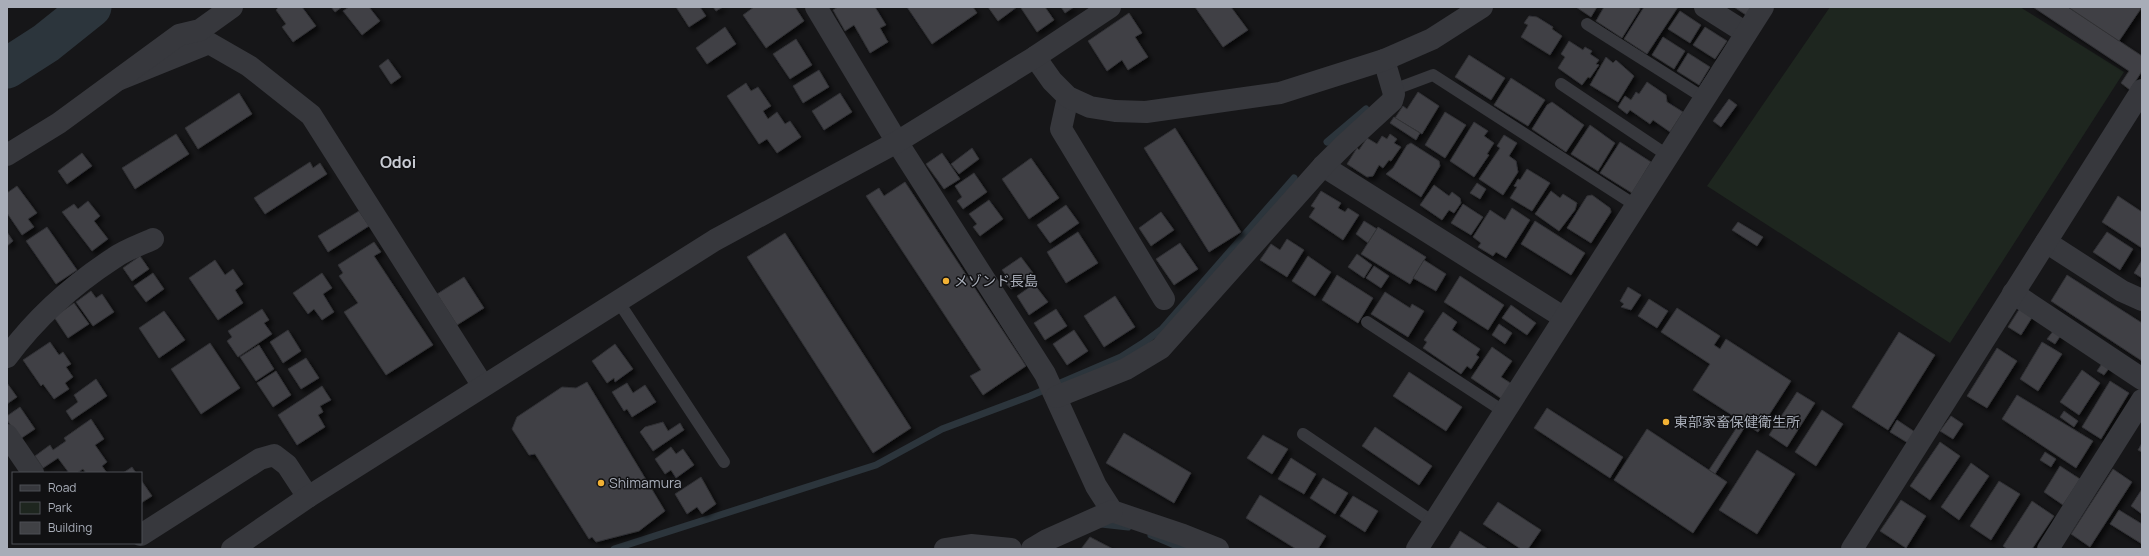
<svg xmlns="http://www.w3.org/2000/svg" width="2149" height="556" font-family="Manrope,'Noto Sans JP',sans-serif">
	<defs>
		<filter id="shadow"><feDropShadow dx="3.5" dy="3.5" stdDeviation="2" flood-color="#0009"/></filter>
	</defs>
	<rect width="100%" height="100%" fill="#161618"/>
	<polygon fill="#1e261f" points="1830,7 2020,7 2124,72 1950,343 1707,186"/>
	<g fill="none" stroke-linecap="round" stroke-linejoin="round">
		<g stroke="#2c353c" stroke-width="7">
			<polyline points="1327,142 1366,109"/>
			<polyline points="1101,524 1128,527"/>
			<polyline points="1151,535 1184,549"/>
			<polyline points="614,549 876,465 942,429 1030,396 1121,357 1143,343 1162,329 1294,178"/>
		</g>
		<polyline stroke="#2c353c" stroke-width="41" points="7,68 46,43 91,7"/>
	</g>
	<g fill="#404145" stroke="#303034" filter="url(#shadow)">
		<polygon points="279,7 302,7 316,26 293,42 282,27 286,24 276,10"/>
		<polygon points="331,7 342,7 335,12"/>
		<polygon points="349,7 369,7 380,21 362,35 343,11"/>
		<polygon points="676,7 700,7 706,16 689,27"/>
		<polygon points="713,7 723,7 716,11"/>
		<polygon points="754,7 795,7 804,21 766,48 743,15"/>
		<polygon points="838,7 875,7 886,25 880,28 888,42 870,53 854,25 845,31 833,10"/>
		<polygon points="907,7 973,7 977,13 932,44"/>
		<polygon points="988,7 1017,7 998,21"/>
		<polygon points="1023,7 1045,7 1054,20 1037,32 1021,8"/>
		<polygon points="1061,7 1074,7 1065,13"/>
		<polygon points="1195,7 1231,7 1248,30 1223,47"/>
		<polygon points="1576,7 1597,7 1591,17"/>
		<polygon points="1604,7 1639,7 1640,9 1622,38 1596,21"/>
		<polygon points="1644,7 1678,7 1647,54 1624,39"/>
		<polygon points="1734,7 1751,7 1746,15"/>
		<polygon points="2033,7 2068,7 2142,56 2142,71 2130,90 2121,83 2129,71"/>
		<polygon points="2068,7 2142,7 2119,41"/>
		<polygon points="1680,11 1701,25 1690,43 1668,29"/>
		<polygon points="1129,13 1142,33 1135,37 1148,57 1128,70 1122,60 1107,71 1088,41"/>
		<polygon points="1529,16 1537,17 1553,27 1552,29 1562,36 1550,55 1521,37 1528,25 1524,23"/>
		<polygon points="725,27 736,44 707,64 696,48"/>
		<polygon points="1705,27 1727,41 1715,59 1693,45"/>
		<polygon points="1663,37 1685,51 1674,69 1652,55"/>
		<polygon points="796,39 812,65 790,79 773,54"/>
		<polygon points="1569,41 1583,50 1585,47 1592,51 1590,54 1599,60 1596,64 1599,65 1590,78 1588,77 1582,85 1558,68 1565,57 1561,54"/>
		<polygon points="1688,53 1710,67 1699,85 1677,71"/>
		<polygon points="1469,55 1505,78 1491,100 1455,77"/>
		<polygon points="1606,57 1613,63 1616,60 1634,76 1618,102 1590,85"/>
		<polygon points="388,59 401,77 391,84 379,66"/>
		<polygon points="819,70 829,87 803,103 793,86"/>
		<polygon points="1511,78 1545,100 1528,126 1494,105"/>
		<polygon points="1647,82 1666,95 1667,102 1683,112 1670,132 1653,120 1650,124 1630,110 1627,114 1618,107 1625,96 1631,100 1636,92 1639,94"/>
		<polygon points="746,83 751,91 758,87 771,106 763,111 768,119 777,112 785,124 790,121 801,137 777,153 767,139 759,144 727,96"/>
		<polygon points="1418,92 1439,106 1422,134 1395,118 1403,106 1407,109"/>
		<polygon points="239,93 252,114 198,149 185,128"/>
		<polygon points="840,93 852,112 824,130 812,111"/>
		<polygon points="1729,99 1737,105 1721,127 1713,121"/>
		<polygon points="1552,102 1584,125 1566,152 1532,129 1547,105"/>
		<polygon points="1445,112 1466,125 1445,158 1425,145"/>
		<polygon points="1394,117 1420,133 1416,140 1390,123"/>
		<polygon points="1474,122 1488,131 1484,136 1494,143 1487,154 1489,155 1474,177 1450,161"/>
		<polygon points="1590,125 1615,143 1598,171 1571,154"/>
		<polygon points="1175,128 1241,232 1209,252 1144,148"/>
		<polygon points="176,134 189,154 135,189 122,168"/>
		<polygon points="1390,134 1397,139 1394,143 1401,147 1391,161 1389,160 1383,168 1379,165 1373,176 1367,177 1347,164 1357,148 1359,150 1367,138 1377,144 1382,136 1387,139"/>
		<polygon points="1504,135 1517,143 1509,156 1516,161 1518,172 1503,195 1479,179 1500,148 1497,146"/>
		<polygon points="1620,142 1651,162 1632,193 1600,173"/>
		<polygon points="1411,143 1439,161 1440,166 1421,197 1386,174 1393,168 1407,145"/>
		<polygon points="972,148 979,159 959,174 951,164"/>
		<polygon points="82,153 92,166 67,184 58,171"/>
		<polygon points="942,153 960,179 944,189 926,164"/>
		<polygon points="1031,158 1059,198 1029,219 1002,179"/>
		<polygon points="310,162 313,168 320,163 327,174 265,214 254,198"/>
		<polygon points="1527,169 1550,183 1532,211 1510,198 1517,187 1514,186 1518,179 1520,180"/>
		<polygon points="974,173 987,192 963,209 957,201 962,197 955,186"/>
		<polygon points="905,182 1026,366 983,395 970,376 981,370 866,196 879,188 884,196"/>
		<polygon points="1477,183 1486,189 1480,199 1470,193"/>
		<polygon points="1434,185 1449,196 1452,192 1460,198 1461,203 1454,213 1449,210 1442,220 1420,205"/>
		<polygon points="17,186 37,213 28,219 34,227 22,235 7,213 7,193"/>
		<polygon points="1321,191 1341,203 1338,208 1345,212 1348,208 1359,215 1343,240 1309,217 1315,208 1311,206"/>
		<polygon points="1551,191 1560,198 1563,194 1577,203 1575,210 1559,231 1535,214"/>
		<polygon points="1592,195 1610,208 1611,212 1591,243 1567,228 1587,196"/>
		<polygon points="2118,196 2142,212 2142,248 2102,222"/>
		<polygon points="989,200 1003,219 980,236 973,227 977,224 969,214"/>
		<polygon points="88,201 100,216 94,221 108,239 92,251 62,212 74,204 78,209"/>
		<polygon points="1463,204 1483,217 1471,235 1451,223"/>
		<polygon points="1066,205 1079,223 1050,243 1037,225"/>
		<polygon points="1512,208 1530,220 1506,258 1496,252 1493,256 1478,247 1481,243 1473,237 1490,210 1505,220"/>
		<polygon points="359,211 369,226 328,252 318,236"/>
		<polygon points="1161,212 1174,230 1151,246 1139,228"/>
		<polygon points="1364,221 1377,229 1368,243 1356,234"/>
		<polygon points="1535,221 1585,253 1571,275 1521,244"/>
		<polygon points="1738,222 1763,237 1757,246 1732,230"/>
		<polygon points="47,227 77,270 56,284 26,241"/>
		<polygon points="1378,227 1426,257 1410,284 1361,254"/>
		<polygon points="7,232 13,241 7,246"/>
		<polygon points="1078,232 1098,263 1066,283 1047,252"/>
		<polygon points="2107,232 2133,249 2120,270 2093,252"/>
		<polygon points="785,233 911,428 873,453 747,257"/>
		<polygon points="1287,239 1304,250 1287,277 1260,260 1271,244 1280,250"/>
		<polygon points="374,242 381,252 374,256 433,345 386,375 344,312 358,303 339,276 343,273 338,265"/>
		<polygon points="1180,243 1198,269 1174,285 1156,259"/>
		<polygon points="1357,254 1372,265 1364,278 1348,267"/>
		<polygon points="140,256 149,269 132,281 123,268"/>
		<polygon points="1308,256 1331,272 1315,296 1292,281"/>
		<polygon points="1021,257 1033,273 1011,289 1005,282 1009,279 1002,270"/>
		<polygon points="215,260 225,275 233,269 243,284 235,290 243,303 218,320 189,278"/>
		<polygon points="1424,260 1446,274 1436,291 1413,278"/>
		<polygon points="2142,260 2142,278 2134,273"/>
		<polygon points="1374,266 1389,276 1381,288 1366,278"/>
		<polygon points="153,273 164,289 146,302 134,286"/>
		<polygon points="322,273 332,288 323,294 334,312 322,320 314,309 308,314 293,293"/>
		<polygon points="1337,275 1373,298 1358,323 1322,300"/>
		<polygon points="2067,275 2142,323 2142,361 2051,301"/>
		<polygon points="1460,276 1504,305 1488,330 1444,302"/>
		<polygon points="464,277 484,308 457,325 437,294"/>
		<polygon points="1034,284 1048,302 1029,315 1017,296"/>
		<polygon points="1628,287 1641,295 1631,310 1621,307 1624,304 1620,301"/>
		<polygon points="91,291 96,298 102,294 114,312 93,326 76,302"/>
		<polygon points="1385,292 1410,308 1412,304 1424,311 1408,337 1371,314"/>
		<polygon points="1115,296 1135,327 1104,347 1084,316"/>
		<polygon points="1649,299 1668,311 1657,328 1638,316"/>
		<polygon points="74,303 89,324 68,338 54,317"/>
		<polygon points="1511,305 1536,323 1527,335 1502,318"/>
		<polygon points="1677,308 1720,336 1714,345 1720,349 1726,339 1791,381 1758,432 1693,390 1710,364 1661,332"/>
		<polygon points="2020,308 2033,316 2021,335 2008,327"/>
		<polygon points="262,309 269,320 264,323 272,334 238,357 227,341 232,337 228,331"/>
		<polygon points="1056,309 1067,326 1045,340 1034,323"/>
		<polygon points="164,311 185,340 159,358 139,328"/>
		<polygon points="1443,312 1457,322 1452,330 1480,349 1476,355 1479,357 1471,369 1467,366 1461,374 1423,348 1427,342 1424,340"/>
		<polygon points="1499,324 1512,333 1505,344 1492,335"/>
		<polygon points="288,330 301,351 283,363 270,342"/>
		<polygon points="1074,330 1088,351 1067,365 1053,344"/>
		<polygon points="2054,330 2061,335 2055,344 2047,339"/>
		<polygon points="1899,332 1935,355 1888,430 1852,407"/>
		<polygon points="50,342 59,355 63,352 71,364 66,367 73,377 65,383 69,389 54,399 43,384 41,386 23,360"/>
		<polygon points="2042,342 2062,354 2038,391 2020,379"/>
		<polygon points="210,343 240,388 201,414 171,369"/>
		<polygon points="615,344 633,369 615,382 614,378 607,383 592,361"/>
		<polygon points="259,345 274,369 256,381 240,357"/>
		<polygon points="1492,347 1512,361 1501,377 1512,384 1502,399 1471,378"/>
		<polygon points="1997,348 2017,361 1987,408 1967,396"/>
		<polygon points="306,358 319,378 301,389 288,369"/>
		<polygon points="2103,362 2110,367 2104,375 2097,371"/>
		<polygon points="2082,370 2100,383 2079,415 2060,402"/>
		<polygon points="276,371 291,395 273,407 257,383"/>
		<polygon points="1409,372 1462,407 1446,431 1393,396"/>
		<polygon points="96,379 107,396 72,420 66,411 78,402 74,395"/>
		<polygon points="2110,381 2129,393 2101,439 2082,427"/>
		<polygon points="587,382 665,511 639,531 596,542 592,537 589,539 535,454 529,455 512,429 517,417 562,387 576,388"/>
		<polygon points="7,383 17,397 7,404"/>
		<polygon points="627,383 633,393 645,385 656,402 632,417 627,409 624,411 612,392"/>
		<polygon points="322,386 331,400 320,406 323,412 318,415 325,427 297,445 278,415"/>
		<polygon points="1797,392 1815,403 1787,447 1769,435"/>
		<polygon points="2017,395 2093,441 2076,468 2002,419"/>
		<polygon points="20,407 35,429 20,439 7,420 7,416"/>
		<polygon points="1547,408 1623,457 1610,478 1534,428"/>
		<polygon points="1822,410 1843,424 1816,466 1795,452"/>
		<polygon points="2064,411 2078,421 2074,427 2060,417"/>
		<polygon points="1951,416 1963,424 1953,439 1940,431"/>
		<polygon points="91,419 104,439 95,445 107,462 102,466 107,473 86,473 83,469 77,473 69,473 58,458 43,468 35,456 50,445 53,450 66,441 64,438"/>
		<polygon points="1897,420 1915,432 1908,443 1890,432"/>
		<polygon points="1741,421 1746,425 1715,474 1709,470"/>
		<polygon points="663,422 668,431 680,423 684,430 653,451 640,432 645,427"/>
		<polygon points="1375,427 1432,466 1419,485 1362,446"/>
		<polygon points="1647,429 1727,482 1693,533 1614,480"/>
		<polygon points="1124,433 1191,473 1174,503 1106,463"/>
		<polygon points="1263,435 1288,449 1272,474 1247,458"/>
		<polygon points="1940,442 1960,456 1930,500 1910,486"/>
		<polygon points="2142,443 2142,452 2138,450"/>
		<polygon points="671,447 676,454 683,449 694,465 676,478 671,470 665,474 655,459"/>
		<polygon points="1757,450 1795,474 1757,534 1719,510"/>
		<polygon points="2045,452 2056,459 2051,467 2040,460"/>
		<polygon points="1291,458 1316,474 1304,494 1278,479"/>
		<polygon points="1971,463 1989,476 1959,520 1941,507"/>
		<polygon points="2060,466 2080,479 2063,505 2044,492"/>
		<polygon points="132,467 136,473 123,473"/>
		<polygon points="2113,469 2132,482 2090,547 2071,534"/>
		<polygon points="701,477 716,504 702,514 697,507 687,514 675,494"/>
		<polygon points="1323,478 1348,493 1335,514 1310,498"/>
		<polygon points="141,480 152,496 141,503"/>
		<polygon points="1999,481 2020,494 1991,540 1970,526"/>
		<polygon points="2142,489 2142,514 2131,506"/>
		<polygon points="1260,495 1326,536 1318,549 1296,549 1246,518"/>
		<polygon points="1353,496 1378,511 1365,532 1340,516"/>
		<polygon points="1901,500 1926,516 1906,548 1880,531"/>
		<polygon points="2032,501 2054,516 2032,549 2007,549 2003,546"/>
		<polygon points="1498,502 1541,530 1528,549 1521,549 1483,524"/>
		<polygon points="2119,510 2142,524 2142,544 2110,524"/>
		<polygon points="1460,531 1488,549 1449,549"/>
		<polygon points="1090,537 1113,549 1081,549"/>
	</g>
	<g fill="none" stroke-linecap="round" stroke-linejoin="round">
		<g stroke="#37383d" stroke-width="12">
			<polyline points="1587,24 1704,98"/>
			<polyline points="1561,84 1667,155"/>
			<polyline points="1393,90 1433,75 1635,205"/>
			<polyline points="618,301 724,462"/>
			<polyline points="1367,322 1503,411"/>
			<polyline points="1303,434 1433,522"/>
		</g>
		<g stroke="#37383d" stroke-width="22">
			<polyline points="816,7 897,142 1045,374 1096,486 1112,511 1183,535 1218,549"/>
			<polyline points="1705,7 1746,33"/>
			<polyline points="120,79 209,43 249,66 311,115 483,386"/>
			<polyline points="1068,97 1061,129 1164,299"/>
			<polyline points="7,155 59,123 179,35 200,30 232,7"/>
			<polyline points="1323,166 1563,317"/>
			<polyline points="2046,242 2122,291 2142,300"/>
			<polyline points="2013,293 2142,379"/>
			<path d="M7 357C35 319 74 284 114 258 125 250 140 245 153 239"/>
			<polyline points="1056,397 1126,369 1161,348 1323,166 1343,146 1392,101 1394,94 1384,60"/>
			<polyline points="7,435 33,473"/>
			<polyline points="141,535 260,459 274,455 287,465 308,497"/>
			<polyline points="945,549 971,545 1011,549"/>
			<polyline points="1032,549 1047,540 1112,511"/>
			<polyline points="1417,549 1763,7"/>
			<polyline points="1852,549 2142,90"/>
			<polyline points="2048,549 2142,400"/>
		</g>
		<g stroke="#37383d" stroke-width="22">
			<polyline points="1035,57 1052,81 1068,97 1090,107 1115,111 1146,112 1280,93 1384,60 1432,39 1482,7"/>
			<polyline points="232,549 308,497 715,240 897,142 1035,57 1110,7"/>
		</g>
	</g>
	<g fill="#f2b134" stroke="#111113" stroke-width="1.5">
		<circle cx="946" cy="281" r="4"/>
		<circle cx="1666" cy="422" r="4"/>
		<circle cx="601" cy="483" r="4"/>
	</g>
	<g text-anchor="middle" stroke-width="3" stroke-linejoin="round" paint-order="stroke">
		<g font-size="14" fill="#a8adb8" stroke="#111113" text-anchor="start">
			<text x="954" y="286">メゾンド長島</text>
			<text x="1674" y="427">東部家畜保健衛生所</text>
			<text x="609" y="488">Shimamura</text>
		</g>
		<g font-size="16" font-weight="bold" fill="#c9ccd4" stroke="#111113">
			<text x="398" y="168">Odoi</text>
		</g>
	</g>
	<rect width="2149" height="556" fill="none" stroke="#a8adb8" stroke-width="16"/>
	<rect x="12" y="472" width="130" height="72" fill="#111113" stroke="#4d4f55"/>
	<rect x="20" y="485" width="20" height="6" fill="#37383d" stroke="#4d4f55"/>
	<text x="48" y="492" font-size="12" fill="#a8adb8">Road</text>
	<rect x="20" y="502" width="20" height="12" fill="#1e261f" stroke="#4d4f55"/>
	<text x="48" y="512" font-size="12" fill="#a8adb8">Park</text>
	<rect x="20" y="522" width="20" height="12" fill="#404145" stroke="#4d4f55"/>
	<text x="48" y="532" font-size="12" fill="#a8adb8">Building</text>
</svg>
